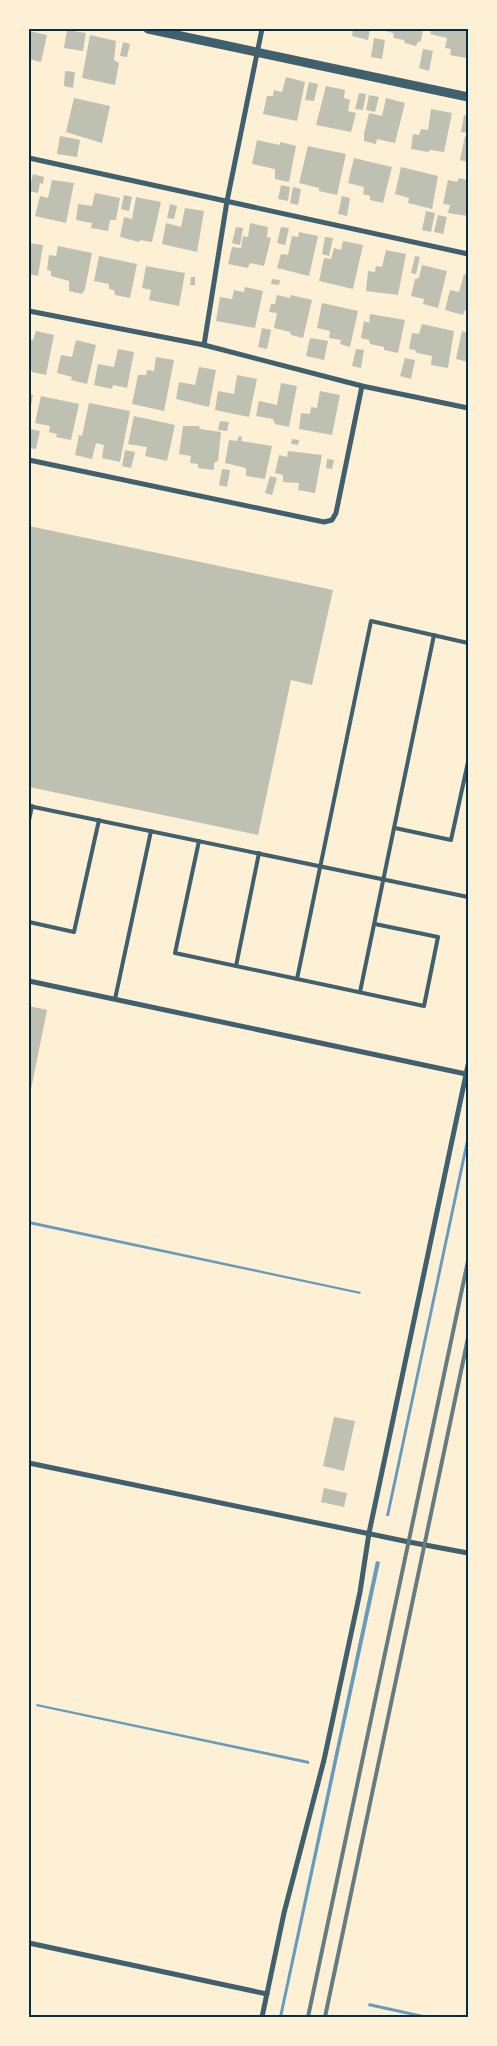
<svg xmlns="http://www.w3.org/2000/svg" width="497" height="2046" font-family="Raleway,sans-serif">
	<rect width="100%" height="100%" fill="#fdf0d5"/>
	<g fill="#669bbc">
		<polygon points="468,1131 468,1145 389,1516 386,1516"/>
		<polygon points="29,1221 361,1292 360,1294 29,1224"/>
		<polygon points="376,1561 380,1562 282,2017 279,2017"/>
		<polygon points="37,1704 309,1761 309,1764 36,1706"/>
		<polygon points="369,2003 432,2017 419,2017 368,2006"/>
	</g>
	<g fill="#bec0b2">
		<polygon points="353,29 370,29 368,40 352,36"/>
		<polygon points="377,29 423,29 421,41 418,42 416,46 405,43 404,40 394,38 393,33"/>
		<polygon points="431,29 468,29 466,58 450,55 451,49 445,48 447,38 430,34"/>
		<polygon points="67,30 86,33 83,51 64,48"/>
		<polygon points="29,31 47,35 41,62 29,59"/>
		<polygon points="90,35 116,41 114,60 119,63 115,85 82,78"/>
		<polygon points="374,38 385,40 382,59 371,57"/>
		<polygon points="123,42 130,44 127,57 120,56"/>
		<polygon points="423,49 433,51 429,71 419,68"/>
		<polygon points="65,71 75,72 73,88 64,86"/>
		<polygon points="286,77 305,82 297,121 263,114 267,96 273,96 274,90 282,92"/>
		<polygon points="309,82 318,84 314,101 305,100"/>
		<polygon points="326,86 345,90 344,98 350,100 348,111 356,113 351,132 316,125"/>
		<polygon points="359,93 366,94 363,110 355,109"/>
		<polygon points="369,95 379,97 375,112 366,110"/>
		<polygon points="74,98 110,106 102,143 66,132"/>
		<polygon points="386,98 405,103 395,143 377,139 376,144 364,141 364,134 369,113 382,116"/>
		<polygon points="431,109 452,113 444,152 430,150 428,152 411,149 413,134 419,135 421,129 428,130"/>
		<polygon points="464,115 468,116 468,133 461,132"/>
		<polygon points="60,136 80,140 77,157 57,154"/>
		<polygon points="465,136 468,136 468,162 460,160"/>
		<polygon points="257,140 279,145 281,142 296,146 289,182 275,179 275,169 252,164"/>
		<polygon points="308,146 346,154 337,195 319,191 319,188 299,183"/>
		<polygon points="354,158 392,167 383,203 370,200 370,196 363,194 364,187 348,183"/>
		<polygon points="401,167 438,176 432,209 408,203 409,198 395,194"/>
		<polygon points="33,174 44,177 43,184 40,183 38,193 29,191"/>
		<polygon points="459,178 467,180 468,185 468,216 448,213 450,205 443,204 448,180 457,182"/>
		<polygon points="52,180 74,183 66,223 35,216 40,196 48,198"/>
		<polygon points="281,185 290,187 288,201 278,199"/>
		<polygon points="293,187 301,189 298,205 290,203"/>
		<polygon points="95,193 120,198 116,220 110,220 108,231 91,228 92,223 76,220 78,204 92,206"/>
		<polygon points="124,195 132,197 129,211 121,209"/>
		<polygon points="342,196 350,198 347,216 338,214"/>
		<polygon points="136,197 161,202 152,242 140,240 139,242 120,237 124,217 132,219"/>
		<polygon points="170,204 177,206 174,219 167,218"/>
		<polygon points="185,208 204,211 197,252 162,244 166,223 181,227"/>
		<polygon points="426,211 435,213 431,232 422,230"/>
		<polygon points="438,215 447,217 443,234 434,232"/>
		<polygon points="250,223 268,227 267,237 271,238 264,266 250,263 248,268 228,264 232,247 241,248 243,236 248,237"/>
		<polygon points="236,227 243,228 240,245 232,243"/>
		<polygon points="281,227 289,228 285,245 277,243"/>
		<polygon points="299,232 318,236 309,276 277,268 281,254 288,255 292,236 298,237"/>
		<polygon points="325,237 333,238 329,256 322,254"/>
		<polygon points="343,241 363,245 353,289 319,281 324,258 331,259 334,248 341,250"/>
		<polygon points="29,243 43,245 38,276 29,274"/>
		<polygon points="58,246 92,253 85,289 82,294 69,291 69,281 51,276 51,271 47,270 49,255 56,256"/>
		<polygon points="386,250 406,254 398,295 366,291 368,271 375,272 376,266 382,267"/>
		<polygon points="99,256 137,264 130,298 115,295 114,290 109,289 109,284 94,281"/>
		<polygon points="415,256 420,257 416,274 411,273"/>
		<polygon points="422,265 447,271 438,308 423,304 424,299 411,296 415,279 419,278"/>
		<polygon points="146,266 185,273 179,306 149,300 151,290 142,288"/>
		<polygon points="464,274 468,275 468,311 465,310 463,315 445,310 450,290 459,292"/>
		<polygon points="191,277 195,277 195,285 190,285"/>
		<polygon points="272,279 280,280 279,285 271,284"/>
		<polygon points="245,287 263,291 255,328 216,321 220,297 232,299 234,290 244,292"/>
		<polygon points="277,295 290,298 291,295 312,300 303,338 291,335 290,332 274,328 277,313 269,312 271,304 275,304"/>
		<polygon points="322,303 358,311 350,347 340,344 341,340 329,338 330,331 317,328"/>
		<polygon points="370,314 405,320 398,353 384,350 384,347 370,344 369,340 361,338 364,321 369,323"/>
		<polygon points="422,324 454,331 448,368 431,365 432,356 417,353 415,350 409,349 412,333 419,334"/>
		<polygon points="262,328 271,330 267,349 258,347"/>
		<polygon points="36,331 54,335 46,375 32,372 31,369 29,368 29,340 33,340"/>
		<polygon points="462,331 468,333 468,362 456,359"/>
		<polygon points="310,338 328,341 324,360 306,356"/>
		<polygon points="76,340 96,345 87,384 71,380 72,377 57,373 61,355 72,357"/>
		<polygon points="118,349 134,352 127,388 113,385 112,389 94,385 98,364 114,367"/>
		<polygon points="356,349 364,350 361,368 352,366"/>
		<polygon points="156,357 174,360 164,411 132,404 138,375 146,375 147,370 154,371"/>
		<polygon points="405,358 415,360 411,379 400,376"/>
		<polygon points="199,367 216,370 209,407 176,399 179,382 195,385"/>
		<polygon points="237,375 257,379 249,417 215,410 218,391 234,394"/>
		<polygon points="281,383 297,386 289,427 275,424 273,419 256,416 259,401 277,405"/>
		<polygon points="320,391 340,395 332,435 299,429 301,413 310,414 311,407 317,408"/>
		<polygon points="29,394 33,395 30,411 29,411"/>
		<polygon points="41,396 79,404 71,440 56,437 57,434 49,432 50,426 35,423"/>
		<polygon points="89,403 130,411 120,462 102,458 104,445 96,443 92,459 75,455 79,435 82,436"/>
		<polygon points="134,416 175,425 167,461 145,456 147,447 128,444"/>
		<polygon points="220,421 229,422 227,431 218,430"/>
		<polygon points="183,426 199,426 200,429 221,432 218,461 214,463 214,470 198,468 198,464 190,463 191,456 179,454"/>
		<polygon points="30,429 40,431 36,449 29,448"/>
		<polygon points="239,436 242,437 241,441 272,446 265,479 246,476 246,468 225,463 229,440 237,441"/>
		<polygon points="292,439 299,440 298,445 291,444"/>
		<polygon points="125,450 135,452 131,468 122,466"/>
		<polygon points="288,451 322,455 315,493 298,490 299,483 283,482 283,475 275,473 279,455 287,457"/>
		<polygon points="327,459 334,460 332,469 326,468"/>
		<polygon points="222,469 230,470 227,487 219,485"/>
		<polygon points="270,476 277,478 272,495 265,493"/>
		<polygon points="29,526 333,590 312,685 291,680 258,835 29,787"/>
		<polygon points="29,1006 47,1010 30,1094 29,1094"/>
		<polygon points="334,1417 355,1421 344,1471 323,1466"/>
		<polygon points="324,1488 347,1493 344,1507 321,1502"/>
	</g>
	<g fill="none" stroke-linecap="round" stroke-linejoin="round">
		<g stroke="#3f606c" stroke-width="4">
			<polyline points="29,806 468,897"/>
			<polyline points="29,820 32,806"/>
			<polyline points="395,828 451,840 468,762"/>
			<polyline points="199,841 175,953 424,1006 438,937 375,924"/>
			<polyline points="29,922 74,932 99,820"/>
			<polyline points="236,966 259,853"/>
			<polyline points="297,979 371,621 468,643"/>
			<polyline points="360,992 434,635"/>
			<polyline points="115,999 151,831"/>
		</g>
		<g stroke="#3f606c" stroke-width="5">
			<polyline points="29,158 468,254"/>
			<polyline points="29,311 204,345 362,386 468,408"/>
			<polyline points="204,345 227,201 262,29"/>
			<polyline points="29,460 324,522 332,520 336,513 362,386"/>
			<polyline points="29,981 466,1074"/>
			<polyline points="29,1463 409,1542 468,1553"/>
			<polyline points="29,1943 267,1994"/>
			<polyline points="262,2017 284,1913 324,1760 360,1592 369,1533 468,1065"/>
		</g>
		<polyline stroke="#3f606c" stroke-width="9" points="148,29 468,97"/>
		<g stroke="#657d81" stroke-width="4">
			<polyline points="308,2017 468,1261"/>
			<polyline points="325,2017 468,1338"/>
		</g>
	</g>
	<rect width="497" height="2046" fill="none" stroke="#fdf0d5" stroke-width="60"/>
	<rect x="30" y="30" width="437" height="1986" fill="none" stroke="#003049" stroke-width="2"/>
</svg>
